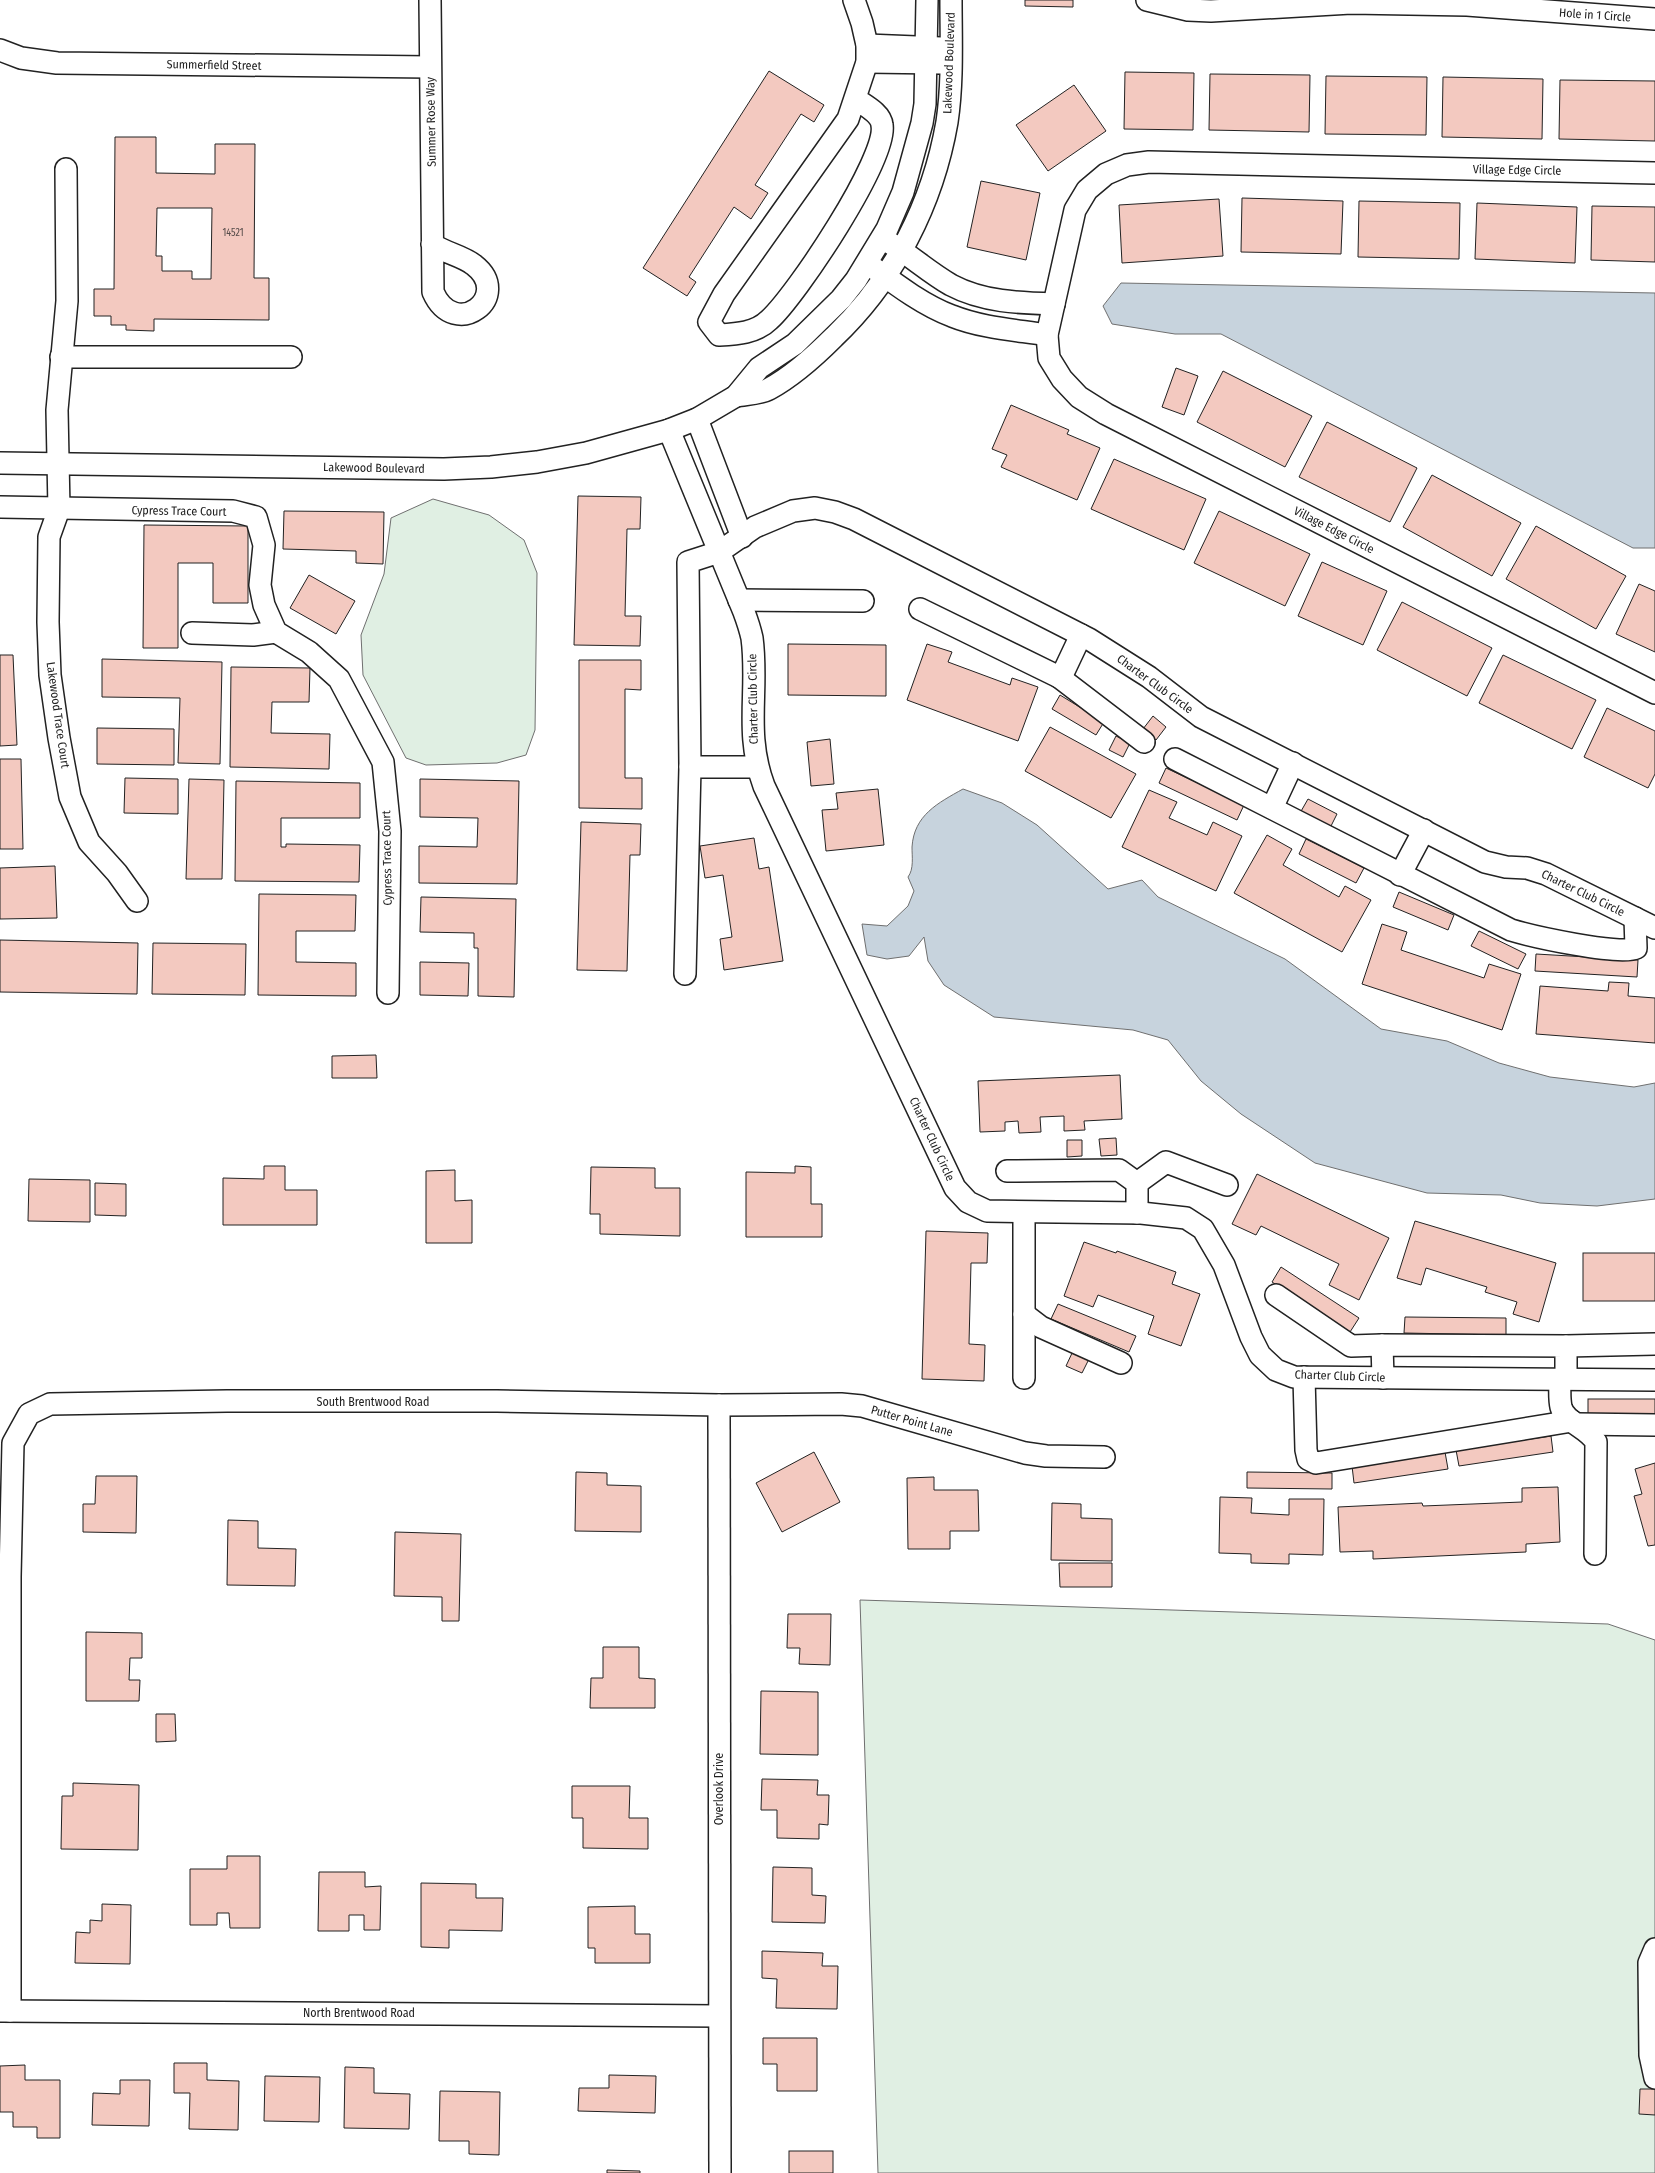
<svg xmlns="http://www.w3.org/2000/svg" width="1655" height="2173" font-family="'Fira Sans Condensed',sans-serif">
	<rect width="100%" height="100%" fill="#fff"/>
	<g fill="#e0efe3" stroke="#6f6f6f">
		<polygon points="433,499 489,515 524,540 537,573 535,730 526,755 497,763 426,765 406,758 363,675 361,635 384,574 391,518"/>
		<polygon points="860,1600 1608,1624 1655,1640 1655,2173 878,2173"/>
	</g>
	<g fill="#c7d3dd" stroke="#6f6f6f">
		<polygon points="1121,283 1655,293 1655,548 1633,548 1221,334 1175,334 1112,324 1103,306"/>
		<path d="M963 789 1002 803 1037 825 1108 889 1142 880 1158 897 1285 959 1381 1029 1447 1041 1499 1063 1550 1077 1634 1087 1655 1083V1199L1597 1206 1540 1203 1501 1195 1427 1193 1315 1163 1241 1114 1201 1081 1168 1040 1133 1030 994 1017 944 985 928 961 924 937 909 956 887 959 867 955 862 924 887 926 908 906 914 891 908 877C914 869 912 857 912 847 914 815 938 803 963 789Z"/>
	</g>
	<g fill="#f3c9c0" stroke="#222" fill-rule="evenodd">
		<polygon points="1025,0 1073,0 1073,7 1025,6"/>
		<polygon points="769,71 824,105 814,122 801,114 755,185 768,193 751,219 734,207 689,277 696,282 687,296 643,268"/>
		<polygon points="1125,72 1194,73 1193,130 1124,129"/>
		<polygon points="1210,74 1310,75 1309,132 1209,130"/>
		<polygon points="1326,76 1427,77 1426,135 1325,134"/>
		<polygon points="1443,77 1543,79 1542,139 1442,137"/>
		<polygon points="1560,80 1655,81 1655,141 1559,139"/>
		<polygon points="1074,85 1106,131 1048,171 1016,125"/>
		<path d="M115 137H156V173L215 174V144H255L254 278H269V320L154 319V331L126 330V325H111V316H94V289H114ZM157 208H212L211 279H192V271H162V256H156Z"/>
		<polygon points="981,181 1040,193 1026,260 967,247"/>
		<polygon points="1242,198 1343,201 1341,254 1241,252"/>
		<polygon points="1219,199 1223,256 1122,263 1119,205"/>
		<polygon points="1359,201 1460,203 1459,259 1358,257"/>
		<polygon points="1477,203 1577,207 1575,263 1475,259"/>
		<polygon points="1592,206 1655,207 1655,262 1591,260"/>
		<polygon points="1176,368 1198,376 1184,415 1162,407"/>
		<polygon points="1223,371 1312,416 1285,467 1197,422"/>
		<polygon points="1011,405 1069,430 1067,434 1100,448 1077,500 1001,467 1007,455 992,449"/>
		<polygon points="1327,422 1417,468 1390,522 1299,477"/>
		<polygon points="1114,459 1206,499 1184,550 1091,509"/>
		<polygon points="1432,475 1521,523 1492,576 1403,527"/>
		<polygon points="578,496 641,497 640,529 627,529 625,616 641,616 640,646 574,645"/>
		<polygon points="284,511 384,512 383,564 356,563 356,551 283,549"/>
		<polygon points="1219,511 1310,554 1285,606 1194,563"/>
		<polygon points="144,525 248,526 248,603 213,603 213,563 178,563 178,648 143,648"/>
		<polygon points="1536,526 1626,576 1596,629 1506,579"/>
		<polygon points="1322,562 1387,591 1363,645 1298,616"/>
		<polygon points="309,575 355,601 336,634 290,608"/>
		<polygon points="1639,584 1655,591 1655,652 1616,634"/>
		<polygon points="1402,602 1492,648 1467,696 1377,650"/>
		<polygon points="788,644 886,645 886,696 788,695"/>
		<polygon points="927,644 952,652 948,662 1010,685 1012,678 1038,687 1018,741 907,700"/>
		<polygon points="0,655 13,655 17,745 0,746"/>
		<polygon points="1503,655 1596,700 1572,749 1479,703"/>
		<polygon points="102,659 222,662 220,764 178,763 180,698 102,697"/>
		<polygon points="579,660 641,660 641,690 625,689 625,778 642,778 642,809 579,808"/>
		<polygon points="231,667 310,668 309,702 272,702 271,733 330,734 329,769 230,767"/>
		<polygon points="1060,695 1104,722 1096,735 1052,709"/>
		<polygon points="1607,708 1655,731 1655,774 1648,788 1584,757"/>
		<polygon points="1153,716 1166,727 1156,740 1143,729"/>
		<polygon points="1050,727 1136,774 1111,818 1025,771"/>
		<polygon points="97,728 174,729 174,765 97,764"/>
		<polygon points="1116,736 1130,743 1123,757 1109,750"/>
		<polygon points="830,739 834,784 811,786 807,742"/>
		<polygon points="0,759 21,759 23,849 0,849"/>
		<polygon points="1166,768 1244,805 1237,820 1159,783"/>
		<polygon points="125,778 178,779 178,814 124,813"/>
		<polygon points="189,779 224,780 222,879 186,879"/>
		<polygon points="420,779 519,781 517,884 419,883 419,846 477,847 478,818 420,817"/>
		<polygon points="236,781 360,783 360,818 281,818 281,847 286,847 286,844 360,845 359,882 235,881"/>
		<polygon points="878,789 884,845 826,851 822,810 838,809 836,793"/>
		<polygon points="1149,790 1177,802 1169,818 1207,835 1213,822 1242,836 1216,891 1122,847"/>
		<polygon points="1308,799 1337,814 1330,828 1300,813"/>
		<polygon points="581,822 641,824 640,855 630,855 627,971 577,970"/>
		<polygon points="1267,835 1292,849 1283,865 1339,897 1345,886 1371,900 1342,952 1234,893"/>
		<polygon points="754,838 759,869 769,867 783,961 724,970 720,939 732,937 723,875 705,878 700,846"/>
		<polygon points="1306,839 1364,868 1356,883 1299,854"/>
		<polygon points="55,866 57,918 0,919 0,868"/>
		<polygon points="1399,892 1454,915 1448,930 1393,907"/>
		<polygon points="259,894 356,895 355,931 296,931 296,962 356,963 356,996 258,995"/>
		<polygon points="421,897 516,899 514,997 478,996 478,948 474,948 474,933 420,932"/>
		<polygon points="1382,924 1407,932 1401,950 1484,978 1489,964 1521,974 1502,1030 1362,984"/>
		<polygon points="1479,931 1526,954 1518,969 1471,946"/>
		<polygon points="0,940 138,943 137,994 0,992"/>
		<polygon points="153,943 246,944 245,995 152,994"/>
		<polygon points="1536,954 1638,960 1637,977 1535,971"/>
		<polygon points="420,962 469,963 468,996 420,995"/>
		<polygon points="1609,982 1629,983 1628,996 1655,998 1655,1043 1536,1034 1540,986 1608,991"/>
		<polygon points="376,1055 377,1078 332,1078 332,1056"/>
		<polygon points="1120,1075 1122,1119 1084,1121 1085,1130 1064,1131 1064,1116 1040,1117 1041,1132 1019,1133 1018,1121 1005,1122 1005,1131 980,1132 978,1081"/>
		<polygon points="1116,1138 1117,1155 1101,1156 1099,1139"/>
		<polygon points="1067,1140 1082,1140 1082,1156 1067,1157"/>
		<polygon points="264,1166 285,1166 285,1190 317,1190 317,1225 223,1225 223,1178 264,1179"/>
		<polygon points="795,1166 811,1167 811,1204 822,1204 822,1237 746,1237 746,1172 795,1173"/>
		<polygon points="591,1167 655,1168 655,1188 680,1188 680,1236 600,1234 600,1214 590,1214"/>
		<polygon points="455,1170 455,1201 472,1200 472,1243 426,1243 426,1171"/>
		<polygon points="1257,1174 1389,1238 1359,1300 1329,1285 1339,1264 1261,1226 1256,1235 1232,1224"/>
		<polygon points="29,1179 90,1180 90,1222 28,1221"/>
		<polygon points="95,1183 126,1184 126,1216 95,1215"/>
		<polygon points="1415,1221 1556,1263 1539,1322 1513,1314 1517,1302 1485,1292 1487,1287 1426,1268 1421,1285 1397,1278"/>
		<polygon points="926,1231 988,1233 987,1263 971,1263 969,1344 985,1345 984,1381 922,1379"/>
		<polygon points="1084,1242 1116,1253 1117,1251 1176,1272 1172,1284 1200,1294 1181,1346 1148,1334 1154,1316 1098,1295 1093,1307 1064,1296"/>
		<rect x="1583" y="1253" width="72" height="48"/>
		<polygon points="1281,1267 1359,1318 1350,1332 1272,1282"/>
		<polygon points="1058,1304 1136,1336 1129,1352 1051,1319"/>
		<polygon points="1405,1317 1506,1318 1506,1335 1404,1333"/>
		<polygon points="1073,1351 1089,1359 1082,1373 1066,1366"/>
		<rect x="1588" y="1399" width="67" height="17"/>
		<polygon points="1551,1436 1553,1452 1459,1466 1456,1450"/>
		<polygon points="814,1452 840,1502 782,1532 756,1483"/>
		<polygon points="1445,1452 1448,1469 1354,1483 1352,1466"/>
		<polygon points="1655,1463 1655,1545 1648,1546 1634,1496 1642,1494 1635,1469"/>
		<polygon points="576,1472 607,1473 607,1485 641,1486 641,1532 575,1531"/>
		<polygon points="1247,1472 1332,1473 1332,1489 1247,1488"/>
		<polygon points="96,1476 137,1476 136,1533 83,1532 83,1504 95,1504"/>
		<polygon points="934,1477 934,1490 978,1490 979,1531 950,1531 950,1549 908,1549 907,1478"/>
		<polygon points="1558,1487 1560,1542 1526,1544 1526,1552 1373,1559 1373,1551 1340,1552 1338,1507 1422,1503 1423,1506 1522,1502 1522,1488"/>
		<polygon points="1220,1497 1252,1498 1251,1513 1289,1515 1289,1499 1324,1499 1323,1555 1289,1554 1289,1564 1251,1563 1251,1554 1219,1553"/>
		<polygon points="1052,1503 1081,1504 1081,1518 1112,1519 1112,1561 1051,1560"/>
		<polygon points="228,1520 258,1521 258,1548 296,1549 295,1586 227,1585"/>
		<polygon points="395,1532 461,1534 459,1621 442,1621 442,1597 394,1596"/>
		<polygon points="1059,1563 1112,1563 1112,1587 1060,1587"/>
		<polygon points="788,1614 831,1614 830,1665 799,1664 800,1648 787,1648"/>
		<polygon points="86,1632 142,1633 142,1658 130,1658 129,1680 140,1680 139,1701 86,1701"/>
		<polygon points="603,1647 639,1647 639,1678 655,1679 655,1708 590,1708 591,1678 603,1678"/>
		<polygon points="761,1691 818,1692 818,1755 760,1754"/>
		<polygon points="156,1714 175,1714 176,1741 156,1742"/>
		<polygon points="762,1779 818,1780 817,1795 829,1795 828,1825 819,1824 819,1839 777,1838 777,1810 761,1810"/>
		<polygon points="73,1783 139,1785 138,1850 61,1849 62,1796 73,1796"/>
		<polygon points="572,1786 630,1786 629,1818 648,1818 648,1849 583,1848 583,1818 572,1818"/>
		<polygon points="227,1856 260,1856 260,1928 230,1928 229,1913 217,1913 217,1925 190,1925 190,1869 227,1869"/>
		<polygon points="773,1867 812,1868 812,1895 826,1896 825,1923 772,1922"/>
		<polygon points="319,1872 365,1872 365,1887 381,1886 380,1930 364,1930 364,1915 349,1915 349,1931 318,1931"/>
		<polygon points="421,1883 476,1884 476,1898 503,1898 502,1931 449,1930 449,1948 421,1947"/>
		<polygon points="102,1904 131,1905 130,1964 75,1963 76,1932 90,1933 90,1920 102,1921"/>
		<polygon points="635,1906 635,1934 650,1934 650,1963 595,1963 595,1948 588,1948 588,1907"/>
		<polygon points="762,1951 823,1953 822,1966 838,1966 837,2009 776,2008 777,1979 762,1978"/>
		<polygon points="763,2038 817,2038 817,2091 777,2091 777,2064 763,2064"/>
		<polygon points="174,2063 207,2063 207,2080 239,2081 238,2130 189,2129 190,2093 174,2093"/>
		<polygon points="25,2065 25,2080 60,2080 60,2138 37,2138 37,2127 13,2127 13,2112 0,2112 0,2066"/>
		<polygon points="345,2067 374,2068 374,2093 410,2094 409,2129 344,2128"/>
		<polygon points="609,2075 656,2076 655,2113 578,2111 579,2088 609,2088"/>
		<polygon points="265,2076 320,2077 319,2122 264,2121"/>
		<polygon points="120,2080 150,2080 149,2126 92,2125 93,2093 120,2094"/>
		<polygon points="1640,2089 1655,2089 1655,2115 1639,2114"/>
		<polygon points="440,2091 500,2092 499,2155 469,2154 469,2141 439,2141"/>
		<rect x="789" y="2151" width="44" height="22"/>
		<polygon points="607,2170 640,2171 640,2173 607,2173"/>
	</g>
	<g fill="none" stroke-linecap="round" stroke-linejoin="round">
		<g stroke="#222" stroke-width="24">
			<g id="minor">
				<path d="M430 0 433 292C455 342 514 296 474 265 463 256 445 253 432 244"/>
				<path d="M854 0 862 23 867 45V62L848 119 724 294 709 322 719 335C737 334 756 333 769 320 796 296 888 158 882 125 881 113 864 105 856 99"/>
				<polyline points="1147,0 1188,10 1211,11 1351,3 1467,5 1655,19"/>
				<polyline points="867,45 941,48"/>
				<polyline points="0,50 21,58 57,63 430,67"/>
				<polyline points="867,62 941,63"/>
				<polyline points="66,169 67,301 57,410 59,509 49,537 48,622 50,675 59,738 70,797 89,842 117,873 137,901"/>
				<polyline points="1655,173 1149,162 1127,165 1106,174 1087,190 1075,210 1047,335 1049,358 1062,379 1079,397 1106,414 1655,693"/>
				<path d="M890 243C911 256 930 273 951 285 983 302 1019 303 1054 304"/>
				<path d="M875 269C898 286 925 306 952 316 982 328 1016 330 1047 335"/>
				<polyline points="61,357 291,357"/>
				<path d="M736 396C746 394 760 394 769 389 793 376 815 356 834 337 894 280 933 203 947 122 953 82 951 40 951 0"/>
				<polyline points="697,419 742,537"/>
				<path d="M669 430 744 612C747 620 750 629 752 638 759 690 744 733 764 786L955 1188 968 1202 987 1211 1141 1213 1186 1218 1203 1229 1224 1265 1251 1337 1260 1355 1276 1370 1294 1377 1655 1380"/>
				<polyline points="0,463 444,469 491,467 537,462 586,453 669,430 697,419 736,396 759,368 795,344 841,299 856,280 887,229 903,192 922,123 925,104 927,0"/>
				<polyline points="0,507 233,511 256,517 264,545 260,585 264,605 276,632 309,652 339,679 383,762 390,831 388,993"/>
				<polyline points="739,600 863,601"/>
				<polyline points="920,609 1059,677 1064,671 1081,635"/>
				<polyline points="192,633 253,635 276,632"/>
				<polyline points="1059,677 1144,742"/>
				<path d="M1175 759 1511 930C1531 936 1620 956 1636 948L1635 918"/>
				<polyline points="690,767 688,562 719,552 755,527 793,511 815,508 835,512 854,519 1089,639 1149,677 1201,717 1485,862 1506,867 1527,868 1546,874 1655,928"/>
				<polyline points="1272,808 1293,763"/>
				<polyline points="1400,875 1424,830"/>
				<polyline points="685,974 690,767 757,767"/>
				<polyline points="1007,1171 1119,1170 1137,1183 1137,1213"/>
				<polyline points="1137,1183 1166,1162 1227,1185"/>
				<polyline points="1024,1213 1024,1378"/>
				<polyline points="1276,1295 1351,1346 1382,1345"/>
				<polyline points="1024,1314 1041,1327 1121,1363"/>
				<polyline points="1566,1346 1655,1344"/>
				<polyline points="1304,1377 1306,1450 1308,1459 1316,1463 1572,1421"/>
				<polyline points="1383,1378 1382,1345 1566,1346 1566,1379"/>
				<path d="M1560 1379C1560 1388 1559 1398 1561 1407 1565 1423 1587 1427 1596 1442L1595 1554"/>
				<polyline points="719,1405 720,2173"/>
				<polyline points="1578,1424 1655,1425"/>
				<polyline points="1655,1949 1649,1963 1650,2055 1655,2078"/>
				<polyline points="0,2011 719,2016"/>
				<polyline points="10,2011 10,1577 13,1443 29,1414 50,1404 227,1401 497,1401 719,1405 841,1404 862,1406 1025,1453 1046,1456 1104,1457"/>
			</g>
		</g>
		<use href="#minor" stroke="#fff" stroke-width="21"/>
	</g>
	<g text-anchor="middle" stroke-width="4" stroke-linejoin="round" paint-order="stroke">
		<g font-size="10" fill="#564c4a">
			<text x="233" y="236">14521</text>
		</g>
		<g font-size="12" fill="#222" stroke="#fff">
			<text transform="translate(1595 15) rotate(4)" y="4">Hole in 1 Circle</text>
			<text transform="translate(949 63) rotate(-88)" y="4">Lakewood Boulevard</text>
			<text transform="translate(214 65) rotate(1)" y="4">Summerfield Street</text>
			<text transform="translate(431 122) rotate(-91)" y="4">Summer Rose Way</text>
			<text transform="translate(1517 170) rotate(1)" y="4">Village Edge Circle</text>
			<text transform="translate(374 468) rotate(1)" y="4">Lakewood Boulevard</text>
			<text transform="translate(179 511) rotate(1)" y="4">Cypress Trace Court</text>
			<text transform="translate(1334 530) rotate(27)" y="4">Village Edge Circle</text>
			<text transform="translate(1155 684) rotate(36)" y="4">Charter Club Circle</text>
			<text transform="translate(753 699) rotate(-91)" y="4">Charter Club Circle</text>
			<text transform="translate(58 715) rotate(82)" y="4">Lakewood Trace Court</text>
			<text transform="translate(387 858) rotate(-91)" y="4">Cypress Trace Court</text>
			<text transform="translate(1583 893) rotate(26)" y="4">Charter Club Circle</text>
			<text transform="translate(932 1139) rotate(65)" y="4">Charter Club Circle</text>
			<text transform="translate(1340 1376) rotate(2)" y="4">Charter Club Circle</text>
			<text x="373" y="1406">South Brentwood Road</text>
			<text transform="translate(912 1421) rotate(16)" y="4">Putter Point Lane</text>
			<text transform="translate(719 1789) rotate(-90)" y="4">Overlook Drive</text>
			<text x="359" y="2017">North Brentwood Road</text>
		</g>
	</g>
</svg>
